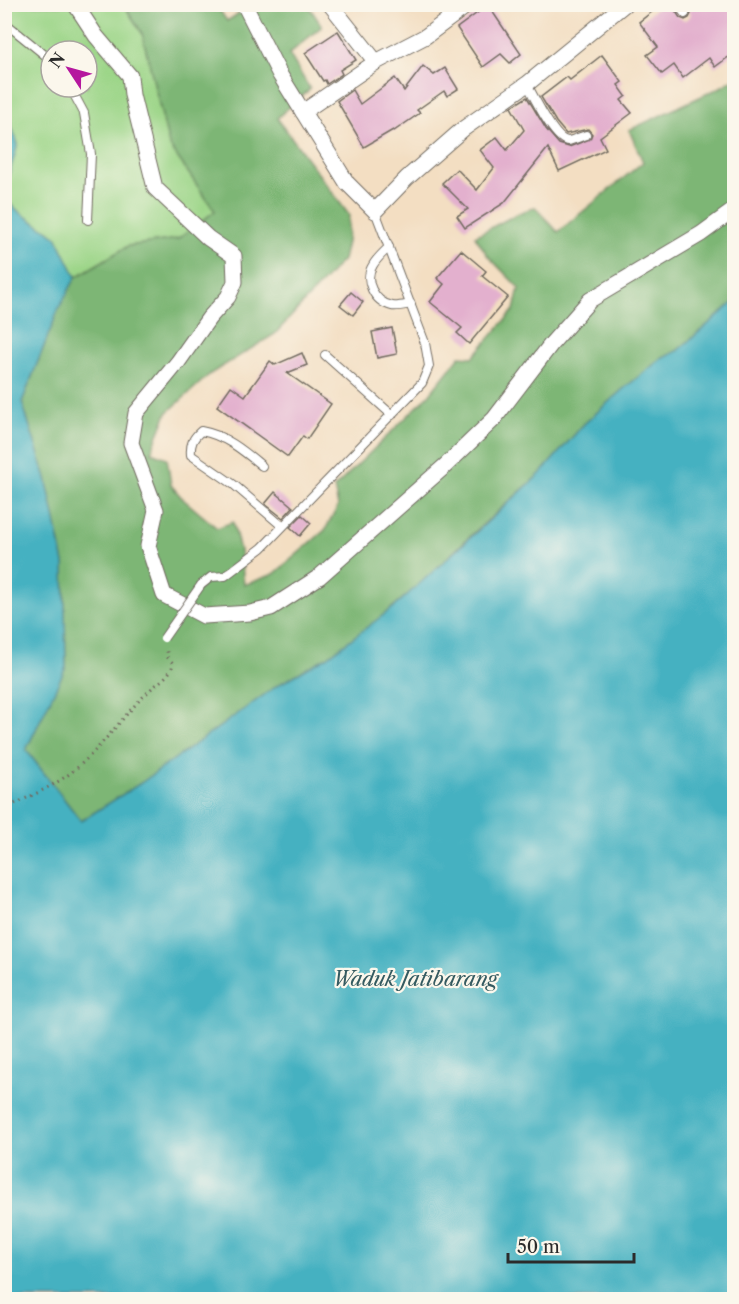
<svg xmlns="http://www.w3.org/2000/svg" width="739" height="1304" font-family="'Libre Caslon Text',serif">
	<rect width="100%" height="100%" fill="#fbf7ec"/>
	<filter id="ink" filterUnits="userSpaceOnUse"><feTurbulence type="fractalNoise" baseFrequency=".0167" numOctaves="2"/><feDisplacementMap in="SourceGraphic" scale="12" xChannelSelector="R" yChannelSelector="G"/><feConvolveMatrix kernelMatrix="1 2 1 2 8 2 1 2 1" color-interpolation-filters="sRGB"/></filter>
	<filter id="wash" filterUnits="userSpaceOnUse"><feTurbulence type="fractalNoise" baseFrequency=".008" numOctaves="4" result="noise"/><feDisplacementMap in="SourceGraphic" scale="24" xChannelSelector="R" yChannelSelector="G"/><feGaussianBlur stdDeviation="1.35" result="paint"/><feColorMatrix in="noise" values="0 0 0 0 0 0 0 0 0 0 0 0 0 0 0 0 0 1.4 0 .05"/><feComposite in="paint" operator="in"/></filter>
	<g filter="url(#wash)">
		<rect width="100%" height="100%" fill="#f3dec2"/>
		<path fill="#9cd588" stroke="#64805a" stroke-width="1.5" fill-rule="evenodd" d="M5 5H124L142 33 169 145 215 211 178 239 128 246 76 277 56 236 23 215 5 199V187L18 144 5 108ZM51 51H87V87H51Z"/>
		<polygon fill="#7db674" stroke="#547050" stroke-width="1.5" points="124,5 216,5 227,21 252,5 308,5 322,26 289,54 310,89 277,118 349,215 347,242 343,260 275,334 210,374 167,413 151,452 167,458 171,485 183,499 217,528 233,522 241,555 244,585 274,574 325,530 338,506 334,488 429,395 460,356 473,357 514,310 519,288 488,256 475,236 519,213 535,207 558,232 643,162 629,130 719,88 734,79 734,302 677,351 661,359 622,390 584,424 540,474 469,537 420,584 381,617 327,657 278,685 141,783 81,821 26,750 66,666 64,563 46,478 22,402 59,308 76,277 128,246 178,239 215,211 169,145 142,33"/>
		<g fill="#44b1c1" stroke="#386e76" stroke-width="1.5">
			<polygon points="4,108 18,144 5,187 4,187"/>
			<polygon points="4,199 23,215 56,236 76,277 59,308 22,402 46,478 64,563 66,667 26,750 81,821 141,783 278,685 327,657 394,607 540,474 584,424 622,390 661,359 677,351 734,302 734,1299 5,1299"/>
		</g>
		<g id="blocks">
			<g fill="#e3b0ce">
				<polygon points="662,4 671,4 680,18 685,20 689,18 691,14 685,4 735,4 735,52 715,67 709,58 683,78 674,65 662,74 647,55 658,47 639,22"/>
				<polygon points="488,5 521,54 510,63 501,54 483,67 457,28"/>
				<polygon points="338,31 356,60 340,70 342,74 327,84 325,80 323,81 305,53"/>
				<polygon points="602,55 622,82 618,85 626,96 621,100 632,113 600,137 606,149 559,171 548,148 504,203 465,228 457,216 468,209 442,183 457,169 477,190 494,168 480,150 497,137 507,150 524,130 511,107 527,97 546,129 559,144 569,147 590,139 592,134 588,129 566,134 556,122 541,97 567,77 570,80"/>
				<polygon points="423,66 434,75 445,68 458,89 447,96 444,91 417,110 420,113 394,131 393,130 364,147 337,101 352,90 360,104 395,78 404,91"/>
				<polygon points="461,250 486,271 482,276 508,297 469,344 457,333 462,328 430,302 444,284 437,278"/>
				<polygon points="351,292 363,302 353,315 340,305"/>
				<polygon points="392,328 397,354 377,358 372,332"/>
				<polygon points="302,353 307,365 287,373 331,404 307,439 303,436 288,457 217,406 231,386 245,396 270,361 275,365"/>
				<polygon points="275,492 293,507 283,518 265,504"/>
				<polygon points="302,515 311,523 300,536 290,527"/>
			</g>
		</g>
	</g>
	<g filter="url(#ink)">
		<use href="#blocks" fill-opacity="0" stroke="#716a60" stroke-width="1.5"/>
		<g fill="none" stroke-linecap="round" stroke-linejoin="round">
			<g stroke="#716a60" stroke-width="10">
				<g id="service">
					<polyline points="677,4 685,14"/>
					<polyline points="4,22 51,60"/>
					<path d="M527 84C533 95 555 141 568 141 573 140 580 137 586 135"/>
					<polyline points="70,87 84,113 91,154 88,220"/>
					<path d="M389 247C384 252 377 258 373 265 363 280 374 302 392 306 397 307 405 305 411 304"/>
					<polyline points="325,355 392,415"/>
					<path d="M262 466C244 451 225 435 201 431 193 438 190 444 191 455L233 484 282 526"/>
					<polyline points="201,585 211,577 225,576 262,548 422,383 429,366 425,343 375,211"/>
				</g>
			</g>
			<g stroke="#716a60" stroke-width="17">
				<g id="minor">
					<polyline points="75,4 96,36 130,76 132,95 155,188 208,238 234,256 235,282 228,297 209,318 178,362 136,413 131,443 156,510 148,546 164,595 204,616 250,613 271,608 319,577 445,466 494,419 552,343 590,300 701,234 734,210"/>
					<polyline points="244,4 280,75 347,183 375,211 407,178 463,129 527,84 625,4"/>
					<polyline points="330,4 376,62"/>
					<polyline points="303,112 376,62 426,36 469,4"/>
				</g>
			</g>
			<path stroke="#716a60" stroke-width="3" stroke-dasharray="1.5 4.5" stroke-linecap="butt" d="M4 809C26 798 55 786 73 771 102 748 123 715 150 690 158 682 172 675 173 663L167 657V649"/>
			<use href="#service" stroke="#fff" stroke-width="8"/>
			<use href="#minor" stroke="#fff" stroke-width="15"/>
			<g stroke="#716a60" stroke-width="10" stroke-linecap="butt">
				<polyline id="service-bridge" points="164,638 201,585"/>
			</g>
			<use href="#service-bridge" stroke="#fff" stroke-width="8"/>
		</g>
	</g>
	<g text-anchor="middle" stroke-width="4.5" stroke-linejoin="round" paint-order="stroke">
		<g font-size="20" font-style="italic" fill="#345a60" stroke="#fbf7ec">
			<text x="415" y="986">Waduk Jatibarang</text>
		</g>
	</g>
	<rect width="739" height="1304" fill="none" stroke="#fbf7ec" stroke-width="24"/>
	<g transform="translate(69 69) rotate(306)"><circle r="28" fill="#fbf7ec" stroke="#a8a59f" stroke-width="1.5"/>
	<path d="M0-4.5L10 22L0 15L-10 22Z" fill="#b5179e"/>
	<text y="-9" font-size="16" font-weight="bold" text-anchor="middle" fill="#2b2b2b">N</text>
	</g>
	<path d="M508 1253v9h126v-9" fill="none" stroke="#2b2b2b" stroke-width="3"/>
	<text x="517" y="1253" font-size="18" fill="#2b2b2b" stroke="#fbf7ec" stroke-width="4.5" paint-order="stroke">50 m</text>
</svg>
